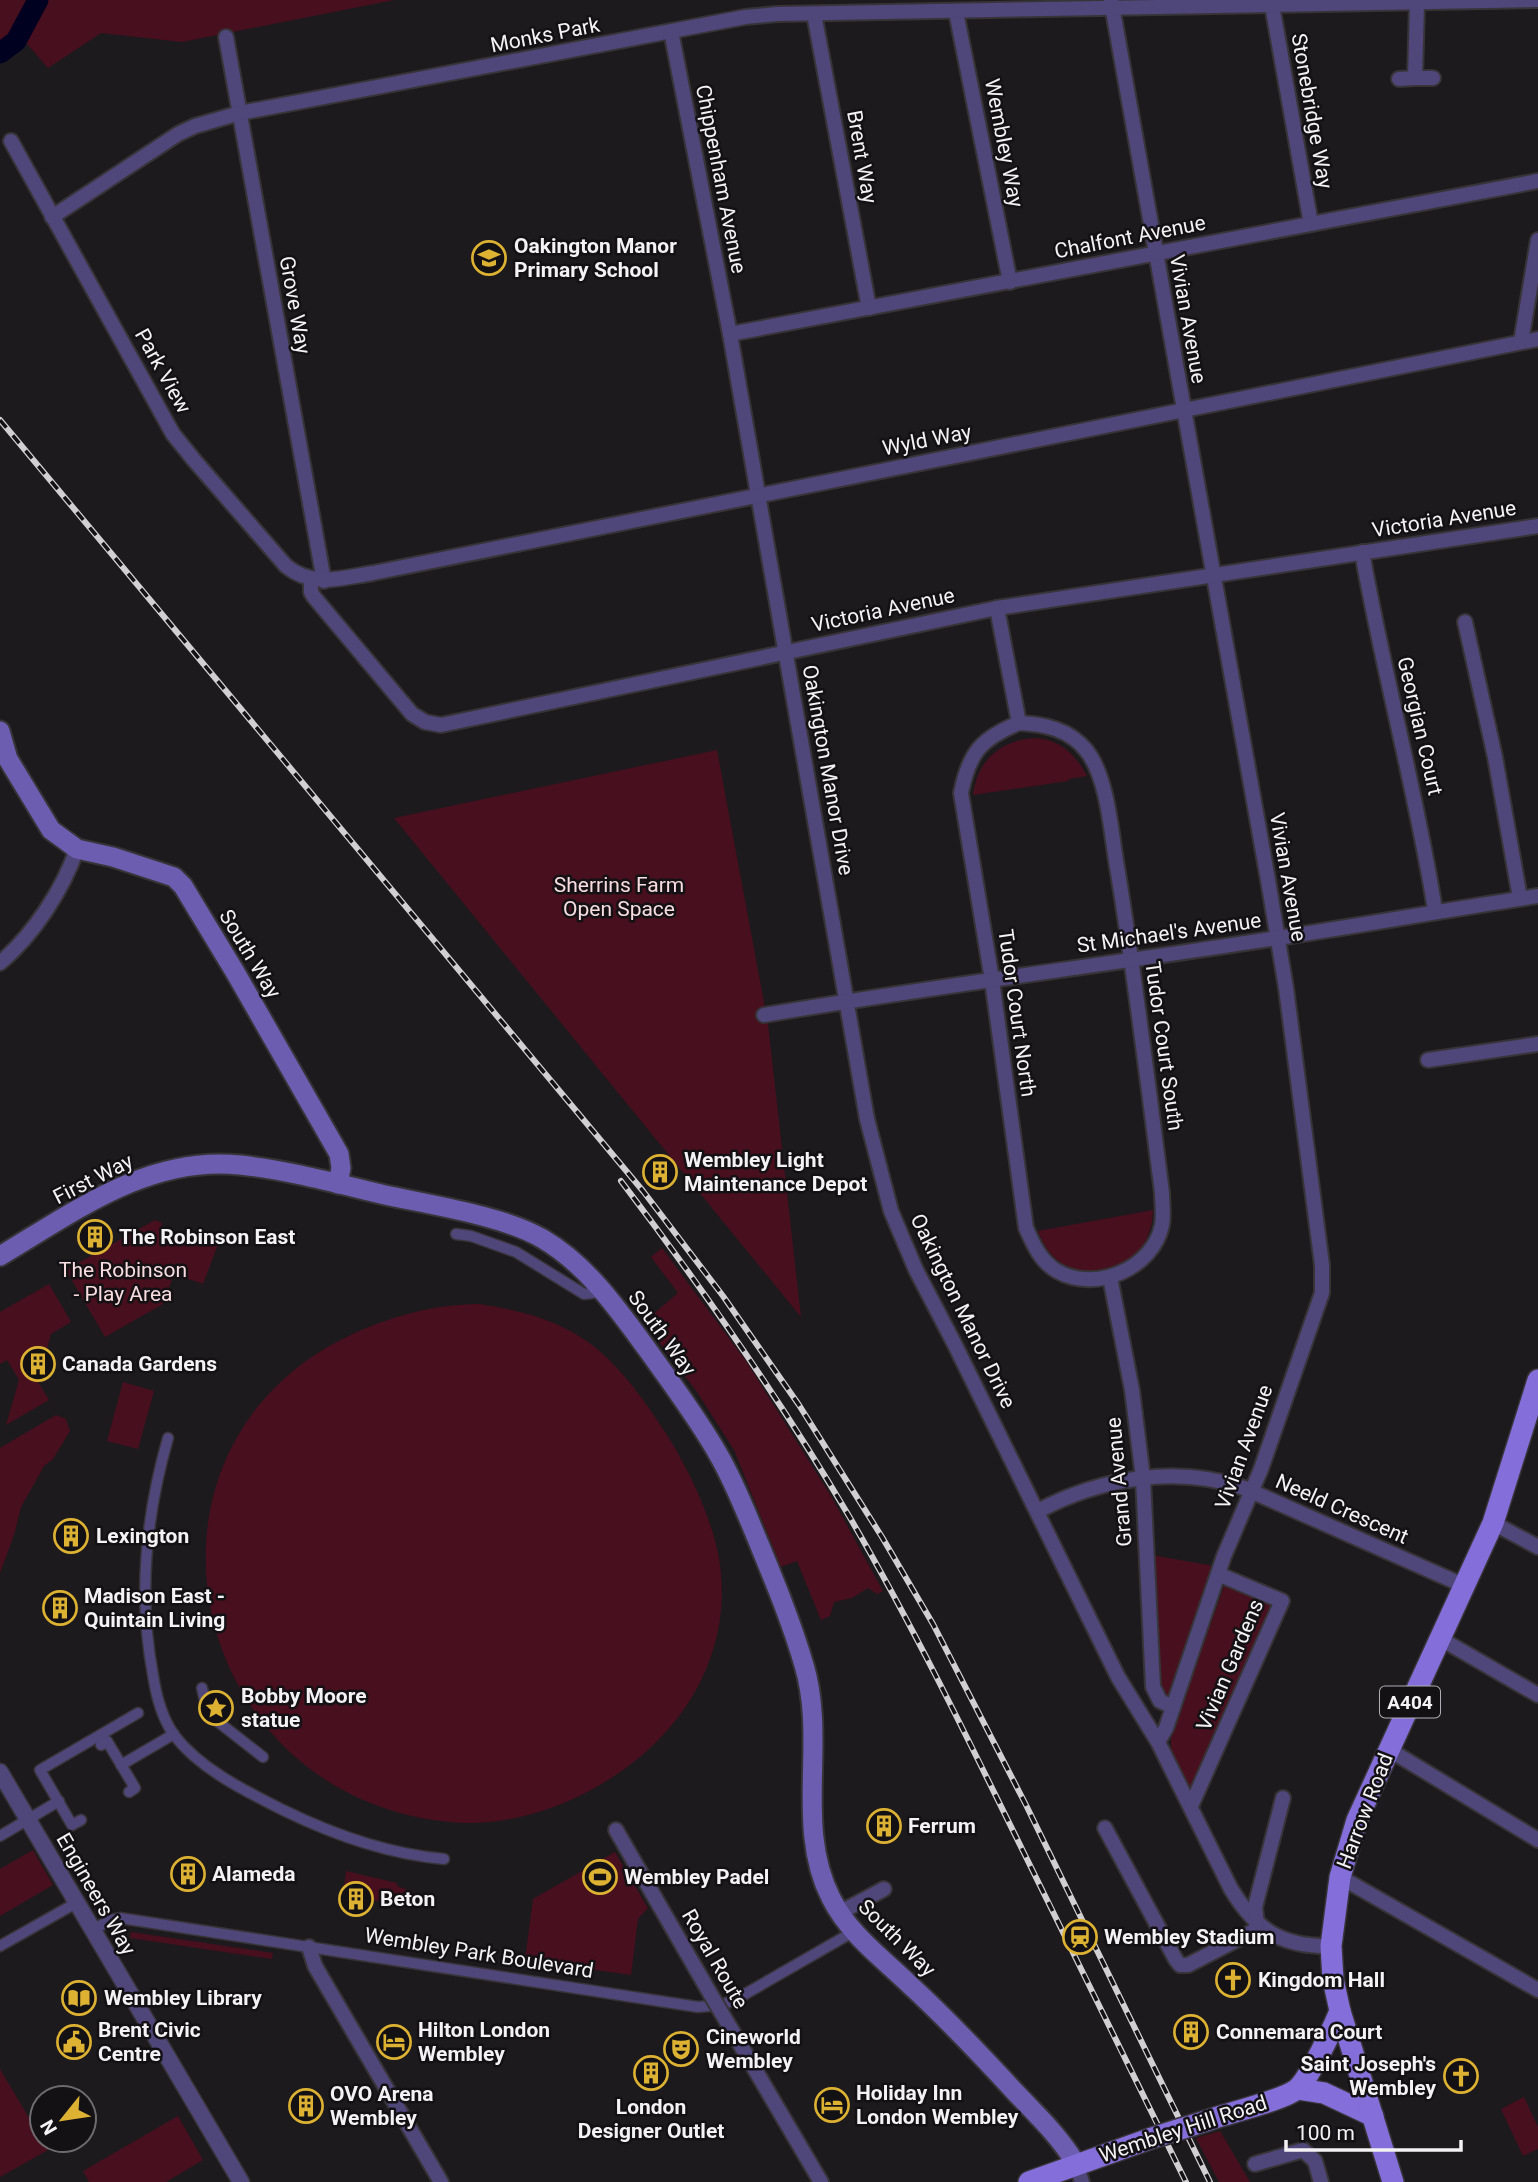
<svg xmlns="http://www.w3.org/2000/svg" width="1538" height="2182" font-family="Roboto,sans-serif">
	<rect width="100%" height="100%" fill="#1d1a1e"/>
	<g fill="#480f1e">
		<polygon points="0,0 394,0 182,42 101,33 48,68 15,30 0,45"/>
		<path d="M1035 738C1060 739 1076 755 1087 776L1069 779 1068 781 973 795C977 760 1001 740 1035 738Z"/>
		<polygon points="717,750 768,1024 801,1317 394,818"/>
		<path d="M1153 1210C1152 1280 1060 1297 1038 1231Z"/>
		<polygon points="155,1220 162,1223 161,1227 211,1244 220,1239 203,1284 174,1274 163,1304 105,1337 66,1270"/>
		<polygon points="662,1248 746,1361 831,1496 883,1591 877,1594 868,1588 852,1598 834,1602 830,1616 821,1620 797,1561 781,1567 734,1450 697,1392 644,1322 678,1293 651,1257"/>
		<polygon points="49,1284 71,1322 51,1334 38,1382 49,1400 6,1425 19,1380 7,1360 0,1364 0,1312"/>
		<path d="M479 1304C511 1309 544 1316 572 1332 611 1353 641 1395 665 1432 689 1469 718 1529 721 1574 729 1665 675 1743 598 1786 555 1811 501 1827 450 1822 178 1796 108 1430 369 1327 404 1313 441 1304 479 1304Z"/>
		<polygon points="123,1382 154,1391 138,1449 107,1441"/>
		<polygon points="56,1415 66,1419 70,1431 53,1459 44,1466 21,1507 14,1535 0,1573 0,1448"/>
		<polygon points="1151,1555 1214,1566 1170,1697 1164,1698 1159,1693"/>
		<polygon points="1226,1581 1277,1603 1193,1789 1189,1790 1171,1752 1171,1735"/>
		<polygon points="33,1850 53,1885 0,1916 0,1869"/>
		<polygon points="615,1852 648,1908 638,1919 631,1975 525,1960 533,1899"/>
		<polygon points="346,1871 397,1883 397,1886 413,1892 396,1895 395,1904 343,1894"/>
		<polygon points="131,1932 273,1953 272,1959 130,1938"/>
		<polygon points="0,2069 48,2150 0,2177"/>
		<polygon points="1524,2097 1538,2127 1538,2149 1523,2156 1501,2109"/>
		<polygon points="178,2116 203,2160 166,2182 89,2182 83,2171"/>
		<polygon points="1220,2131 1250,2182 1219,2182 1196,2138"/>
	</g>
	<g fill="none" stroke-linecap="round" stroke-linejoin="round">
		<polyline stroke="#000121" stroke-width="21" points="0,53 16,41 38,0"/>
		<g stroke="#373438" stroke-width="13">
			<g id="pedestrian">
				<polyline points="456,1234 471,1236 516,1252 584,1294 593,1293 599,1287"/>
				<path d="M168 1438C146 1515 138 1596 153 1675 156 1695 162 1718 174 1735 200 1769 245 1791 283 1810 334 1835 388 1854 444 1859"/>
				<polyline points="202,1688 208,1714 212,1717"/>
				<polyline points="208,1714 263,1757"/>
				<polyline points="101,1745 107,1741 135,1788 129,1792"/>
				<polyline points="121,1765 174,1734"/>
				<polyline points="81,1820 72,1825 40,1770 138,1713"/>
				<polyline points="0,1836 59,1801"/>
				<polyline points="92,1930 111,1920 120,1918 698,2007 720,2005 733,2001 846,1936"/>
				<polyline points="0,1946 69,1907"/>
			</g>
		</g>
		<g stroke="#373438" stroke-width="18">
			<g id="minor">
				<polyline points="1111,0 1268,880 1286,988 1322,1265 1322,1293 1261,1469 1224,1556 1166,1728 1158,1742"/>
				<polyline points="1272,5 1311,224"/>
				<polyline points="956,12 1010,282"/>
				<polyline points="814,14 869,308"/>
				<path d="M671 31 730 334 867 1119 891 1211 916 1270 954 1343 1118 1677 1158 1742 1231 1889C1256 1930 1281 1947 1331 1946"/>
				<polyline points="226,37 324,581"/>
				<polyline points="1415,78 1433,78"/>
				<polyline points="1399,79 1415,78 1417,3"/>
				<path d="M11 141 173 434 194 460 286 566C313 588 341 578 373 573L1538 339"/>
				<polyline points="52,217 178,134 195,126 240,113 745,17 777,14 1538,0"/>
				<polyline points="730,334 1538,181"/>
				<polyline points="1521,342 1538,240"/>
				<path d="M1362 552C1383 672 1416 790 1435 910"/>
				<polyline points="311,580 311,592 314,597 412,714 425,722 441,725 997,608 1538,526"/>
				<polyline points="997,608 1019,723"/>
				<polyline points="1465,622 1495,757 1520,898"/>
				<path d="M1019 723C1044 724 1069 729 1086 750 1108 777 1111 833 1117 867 1135 975 1148 1084 1162 1193 1162 1203 1164 1215 1162 1225 1153 1269 1095 1293 1057 1271 1041 1262 1033 1244 1026 1228L992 980 961 793C969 753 981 738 1019 723Z"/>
				<path d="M0 963C34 934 62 891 77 849"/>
				<path d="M764 1015C934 986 1106 965 1277 938 1364 925 1451 909 1538 896"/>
				<polyline points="1428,1060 1538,1044"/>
				<polyline points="1110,1277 1132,1390 1143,1478 1153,1687 1160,1701 1173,1707"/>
				<path d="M1038 1511C1100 1478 1176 1465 1244 1488L1465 1586"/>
				<polyline points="1493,1523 1538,1547"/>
				<polyline points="1441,1639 1538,1695"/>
				<polyline points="1388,1749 1538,1840"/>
				<polyline points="1191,1806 1282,1601 1218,1574"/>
				<polyline points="1105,1828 1176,1960 1180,1965 1188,1965 1254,1931 1257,1925 1255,1907 1283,1798"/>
				<polyline points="616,1830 711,1995"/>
				<polyline points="1340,1877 1538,1990"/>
				<polyline points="839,1913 884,1889"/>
				<polyline points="309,1947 315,1966 441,2182"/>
				<polyline points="737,2039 821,2182"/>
				<polyline points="1076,2164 1082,2182"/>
				<polyline points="1255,2164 1303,2150 1315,2161 1321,2182"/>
			</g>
		</g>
		<g stroke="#373438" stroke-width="19">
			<polyline id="tertiary" points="0,1772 241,2182"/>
		</g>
		<g stroke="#373438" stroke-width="23">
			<g id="secondary">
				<polyline points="0,731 8,759 51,830 77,849 113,857 174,877 183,886 235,972 339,1154 341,1168 338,1184"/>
				<path d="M0 1256C74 1212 149 1155 240 1165 287 1170 335 1183 381 1194 429 1205 502 1215 543 1239 587 1265 617 1308 647 1349 671 1383 697 1417 718 1454 735 1483 747 1515 760 1546 776 1585 792 1624 804 1665 827 1741 794 1826 831 1898 849 1934 881 1957 910 1985 947 2019 982 2056 1016 2093 1038 2116 1060 2137 1076 2164"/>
			</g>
		</g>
		<g stroke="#373438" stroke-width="24">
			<g id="primary">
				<polyline points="1298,2089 1324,2093 1373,2116"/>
				<path d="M1209 2120C1228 2113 1284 2100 1297 2089 1309 2079 1333 2028 1340 2011"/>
				<polyline points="1029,2182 1152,2138"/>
				<polyline points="1393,2182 1340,2011 1333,1979 1331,1946 1340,1877 1357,1820 1493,1523 1538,1380"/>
			</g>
		</g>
		<use href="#pedestrian" stroke="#4f467a" stroke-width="10"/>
		<use href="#minor" stroke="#4f467a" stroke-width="14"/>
		<use href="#tertiary" stroke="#4f467a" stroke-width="16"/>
		<use href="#secondary" stroke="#6d5db0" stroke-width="19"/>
		<use href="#primary" stroke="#846eda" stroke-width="21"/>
		<g stroke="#d1cfd2" stroke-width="6">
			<g id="rail">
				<polyline points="0,420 643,1191 723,1296 799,1405 882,1537 933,1624 1026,1805 1210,2182"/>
				<path d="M621 1181C703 1289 780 1399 849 1516 912 1624 967 1737 1022 1849 1077 1960 1131 2071 1186 2182"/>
			</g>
		</g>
		<use href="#rail" stroke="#131114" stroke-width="3.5" stroke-dasharray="10" stroke-linecap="butt"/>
		<g stroke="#373438" stroke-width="18" stroke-linecap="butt">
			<polyline id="minor-bridge" points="711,1995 737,2039"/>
		</g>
		<g stroke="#373438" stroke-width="24" stroke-linecap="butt">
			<polyline id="primary-bridge" points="1152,2138 1209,2120"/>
		</g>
		<use href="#minor-bridge" stroke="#4f467a" stroke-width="14"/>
		<use href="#primary-bridge" stroke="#846eda" stroke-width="21"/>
	</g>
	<defs>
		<g id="school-ring" transform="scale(1.75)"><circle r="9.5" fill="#131114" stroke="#ddb233" stroke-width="1.5"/><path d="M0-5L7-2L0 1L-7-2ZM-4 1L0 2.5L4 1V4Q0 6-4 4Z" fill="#ddb233"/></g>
		<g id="building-ring" transform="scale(1.75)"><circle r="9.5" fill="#131114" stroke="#ddb233" stroke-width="1.5"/><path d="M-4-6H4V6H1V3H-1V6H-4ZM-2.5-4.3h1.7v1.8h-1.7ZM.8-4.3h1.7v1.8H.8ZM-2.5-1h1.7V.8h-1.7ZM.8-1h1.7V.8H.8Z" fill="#ddb233"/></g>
		<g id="sight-ring" transform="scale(1.75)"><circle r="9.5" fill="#131114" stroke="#ddb233" stroke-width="1.5"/><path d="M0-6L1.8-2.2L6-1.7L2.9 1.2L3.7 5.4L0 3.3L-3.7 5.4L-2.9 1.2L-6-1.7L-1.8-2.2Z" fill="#ddb233"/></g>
		<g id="stadium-ring" transform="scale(1.75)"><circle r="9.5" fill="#131114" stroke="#ddb233" stroke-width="1.5"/><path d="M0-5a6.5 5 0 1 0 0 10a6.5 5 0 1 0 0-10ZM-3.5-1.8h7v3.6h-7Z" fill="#ddb233"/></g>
		<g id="station-ring" transform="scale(1.75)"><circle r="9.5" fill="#131114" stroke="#ddb233" stroke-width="1.5"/><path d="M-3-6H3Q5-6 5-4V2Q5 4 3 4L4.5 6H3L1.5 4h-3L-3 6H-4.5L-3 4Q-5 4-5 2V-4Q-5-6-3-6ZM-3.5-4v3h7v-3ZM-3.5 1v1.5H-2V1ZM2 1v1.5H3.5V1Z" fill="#ddb233"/></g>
		<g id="church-ring" transform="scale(1.75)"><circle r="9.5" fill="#131114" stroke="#ddb233" stroke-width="1.5"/><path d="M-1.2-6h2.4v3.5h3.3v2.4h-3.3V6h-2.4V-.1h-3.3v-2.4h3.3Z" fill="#ddb233"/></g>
		<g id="library-ring" transform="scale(1.75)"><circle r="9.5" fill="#131114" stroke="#ddb233" stroke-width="1.5"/><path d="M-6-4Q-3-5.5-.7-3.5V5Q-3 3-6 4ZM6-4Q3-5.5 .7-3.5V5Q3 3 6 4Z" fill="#ddb233"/></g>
		<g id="civic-ring" transform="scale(1.75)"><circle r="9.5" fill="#131114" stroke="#ddb233" stroke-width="1.5"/><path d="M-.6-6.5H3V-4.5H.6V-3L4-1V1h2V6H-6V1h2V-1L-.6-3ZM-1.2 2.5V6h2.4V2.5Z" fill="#ddb233"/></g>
		<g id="hotel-ring" transform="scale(1.75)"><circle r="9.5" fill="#131114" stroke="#ddb233" stroke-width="1.5"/><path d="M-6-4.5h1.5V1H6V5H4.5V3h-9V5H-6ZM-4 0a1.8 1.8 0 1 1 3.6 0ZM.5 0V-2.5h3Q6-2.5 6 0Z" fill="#ddb233"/></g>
		<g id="theatre-ring" transform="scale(1.75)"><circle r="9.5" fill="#131114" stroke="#ddb233" stroke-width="1.5"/><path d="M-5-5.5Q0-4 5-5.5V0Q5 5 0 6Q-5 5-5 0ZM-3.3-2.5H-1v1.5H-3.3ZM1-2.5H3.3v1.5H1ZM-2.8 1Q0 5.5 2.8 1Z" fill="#ddb233"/></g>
	</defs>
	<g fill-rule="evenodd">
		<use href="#school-ring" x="489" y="258"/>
		<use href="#building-ring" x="660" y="1172"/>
		<use href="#building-ring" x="95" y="1237"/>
		<use href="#building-ring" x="38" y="1364"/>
		<use href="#building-ring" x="71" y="1536"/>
		<use href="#building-ring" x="60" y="1608"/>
		<use href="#sight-ring" x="216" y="1708"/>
		<use href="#building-ring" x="884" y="1826"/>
		<use href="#building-ring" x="188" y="1874"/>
		<use href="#stadium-ring" x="600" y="1877"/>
		<use href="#building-ring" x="356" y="1899"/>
		<use href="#station-ring" x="1080" y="1937"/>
		<use href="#church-ring" x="1233" y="1980"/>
		<use href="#library-ring" x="79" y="1998"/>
		<use href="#building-ring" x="1191" y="2032"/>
		<use href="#civic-ring" x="74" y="2042"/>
		<use href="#hotel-ring" x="394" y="2042"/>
		<use href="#theatre-ring" x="681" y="2049"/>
		<use href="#building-ring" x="651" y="2073"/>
		<use href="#church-ring" x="1461" y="2076"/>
		<use href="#hotel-ring" x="832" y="2105"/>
		<use href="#building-ring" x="306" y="2106"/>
	</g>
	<g text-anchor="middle" stroke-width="5" stroke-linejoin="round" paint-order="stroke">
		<rect fill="#131114" stroke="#b0aeb2" stroke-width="2" x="1380" y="1686.5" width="60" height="31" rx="5"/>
		<g font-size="19" font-weight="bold" fill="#f4f2f5">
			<text x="1410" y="1709">A404</text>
		</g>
		<g font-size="21" fill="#f4f2f5" stroke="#131114">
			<text transform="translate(545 35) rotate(-11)" y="7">Monks Park</text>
			<text transform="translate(1312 111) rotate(80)" y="7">Stonebridge Way</text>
			<text transform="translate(1004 143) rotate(79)" y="7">Wembley Way</text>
			<text transform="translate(862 157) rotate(80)" y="7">Brent Way</text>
			<text transform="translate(721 179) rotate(79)" y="7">Chippenham Avenue</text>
			<text transform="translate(1130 237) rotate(-11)" y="7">Chalfont Avenue</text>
			<text transform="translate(295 305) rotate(80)" y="7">Grove Way</text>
			<text transform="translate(1188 319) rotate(80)" y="7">Vivian Avenue</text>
			<text transform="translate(163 371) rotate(61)" y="7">Park View</text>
			<text transform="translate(927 440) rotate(-11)" y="7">Wyld Way</text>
			<text transform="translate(1444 519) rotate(-9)" y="7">Victoria Avenue</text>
			<text transform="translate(883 610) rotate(-12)" y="7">Victoria Avenue</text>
			<text transform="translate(1420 726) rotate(77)" y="7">Georgian Court</text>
			<text transform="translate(828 770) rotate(80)" y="7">Oakington Manor Drive</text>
			<text transform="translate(1288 877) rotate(80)" y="7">Vivian Avenue</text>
			<text transform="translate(1169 933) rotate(-8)" y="7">St Michael's Avenue</text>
			<text transform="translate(250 954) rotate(59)" y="7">South Way</text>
			<text transform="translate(1017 1013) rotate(82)" y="7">Tudor Court North</text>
			<text transform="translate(1164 1046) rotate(82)" y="7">Tudor Court South</text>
			<text transform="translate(93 1179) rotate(-27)" y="7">First Way</text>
			<text transform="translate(963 1311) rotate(64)" y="7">Oakington Manor Drive</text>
			<text transform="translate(662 1333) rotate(54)" y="7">South Way</text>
			<text transform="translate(1244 1447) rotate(-70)" y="7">Vivian Avenue</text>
			<text transform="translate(1119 1482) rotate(-95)" y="7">Grand Avenue</text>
			<text transform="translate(1342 1509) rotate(24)" y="7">Neeld Crescent</text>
			<text transform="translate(1230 1665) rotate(-67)" y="7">Vivian Gardens</text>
			<text transform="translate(1365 1811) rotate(-69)" y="7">Harrow Road</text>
			<text transform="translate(96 1894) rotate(60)" y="7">Engineers Way</text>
			<text transform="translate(897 1938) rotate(45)" y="7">South Way</text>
			<text transform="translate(479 1953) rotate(9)" y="7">Wembley Park Boulevard</text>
			<text transform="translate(715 1959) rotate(60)" y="7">Royal Route</text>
			<text transform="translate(1183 2129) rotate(-18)" y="7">Wembley Hill Road</text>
		</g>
		<g font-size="21" font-weight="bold" fill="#f4f2f5" stroke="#131114" text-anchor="start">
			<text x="514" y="253">Oakington Manor<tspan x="514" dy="24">Primary School</tspan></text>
			<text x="684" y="1167">Wembley Light<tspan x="684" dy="24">Maintenance Depot</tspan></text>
			<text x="119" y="1244">The Robinson East</text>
			<text x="62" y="1371">Canada Gardens</text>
			<text x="96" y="1543">Lexington</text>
			<text x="84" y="1603">Madison East -<tspan x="84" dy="24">Quintain Living</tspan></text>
			<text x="241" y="1703">Bobby Moore<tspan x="241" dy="24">statue</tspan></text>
			<text x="908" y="1833">Ferrum</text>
			<text x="212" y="1881">Alameda</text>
			<text x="624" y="1884">Wembley Padel</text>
			<text x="380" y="1906">Beton</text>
			<text x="1104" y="1944">Wembley Stadium</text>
			<text x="1258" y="1987">Kingdom Hall</text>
			<text x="104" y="2005">Wembley Library</text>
			<text x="98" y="2037">Brent Civic<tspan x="98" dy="24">Centre</tspan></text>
			<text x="418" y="2037">Hilton London<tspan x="418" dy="24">Wembley</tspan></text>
			<text x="1216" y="2039">Connemara Court</text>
			<text x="706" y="2044">Cineworld<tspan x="706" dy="24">Wembley</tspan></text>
			<text x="1436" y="2071" text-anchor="end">Saint Joseph's<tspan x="1436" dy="24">Wembley</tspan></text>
			<text x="856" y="2100">Holiday Inn<tspan x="856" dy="24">London Wembley</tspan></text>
			<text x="330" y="2101">OVO Arena<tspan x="330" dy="24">Wembley</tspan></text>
			<text x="651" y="2114" text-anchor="middle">London<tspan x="651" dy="24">Designer Outlet</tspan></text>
		</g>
		<g font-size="21" fill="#f8dce0" stroke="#131114">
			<text x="619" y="892">Sherrins Farm<tspan x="619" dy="24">Open Space</tspan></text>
			<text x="123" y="1277">The Robinson<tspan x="123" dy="24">- Play Area</tspan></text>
		</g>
	</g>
	<g transform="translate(63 2119) rotate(240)"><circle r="33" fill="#131114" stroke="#6d6b6e" stroke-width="2"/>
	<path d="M0-5L12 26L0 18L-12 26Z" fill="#ddb233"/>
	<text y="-10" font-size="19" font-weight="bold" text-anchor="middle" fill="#f4f2f5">N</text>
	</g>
	<path d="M1286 2140v10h175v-10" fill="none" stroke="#f4f2f5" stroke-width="3.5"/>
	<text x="1296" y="2140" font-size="21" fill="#f4f2f5" stroke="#131114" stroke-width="5" paint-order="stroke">100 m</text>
</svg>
